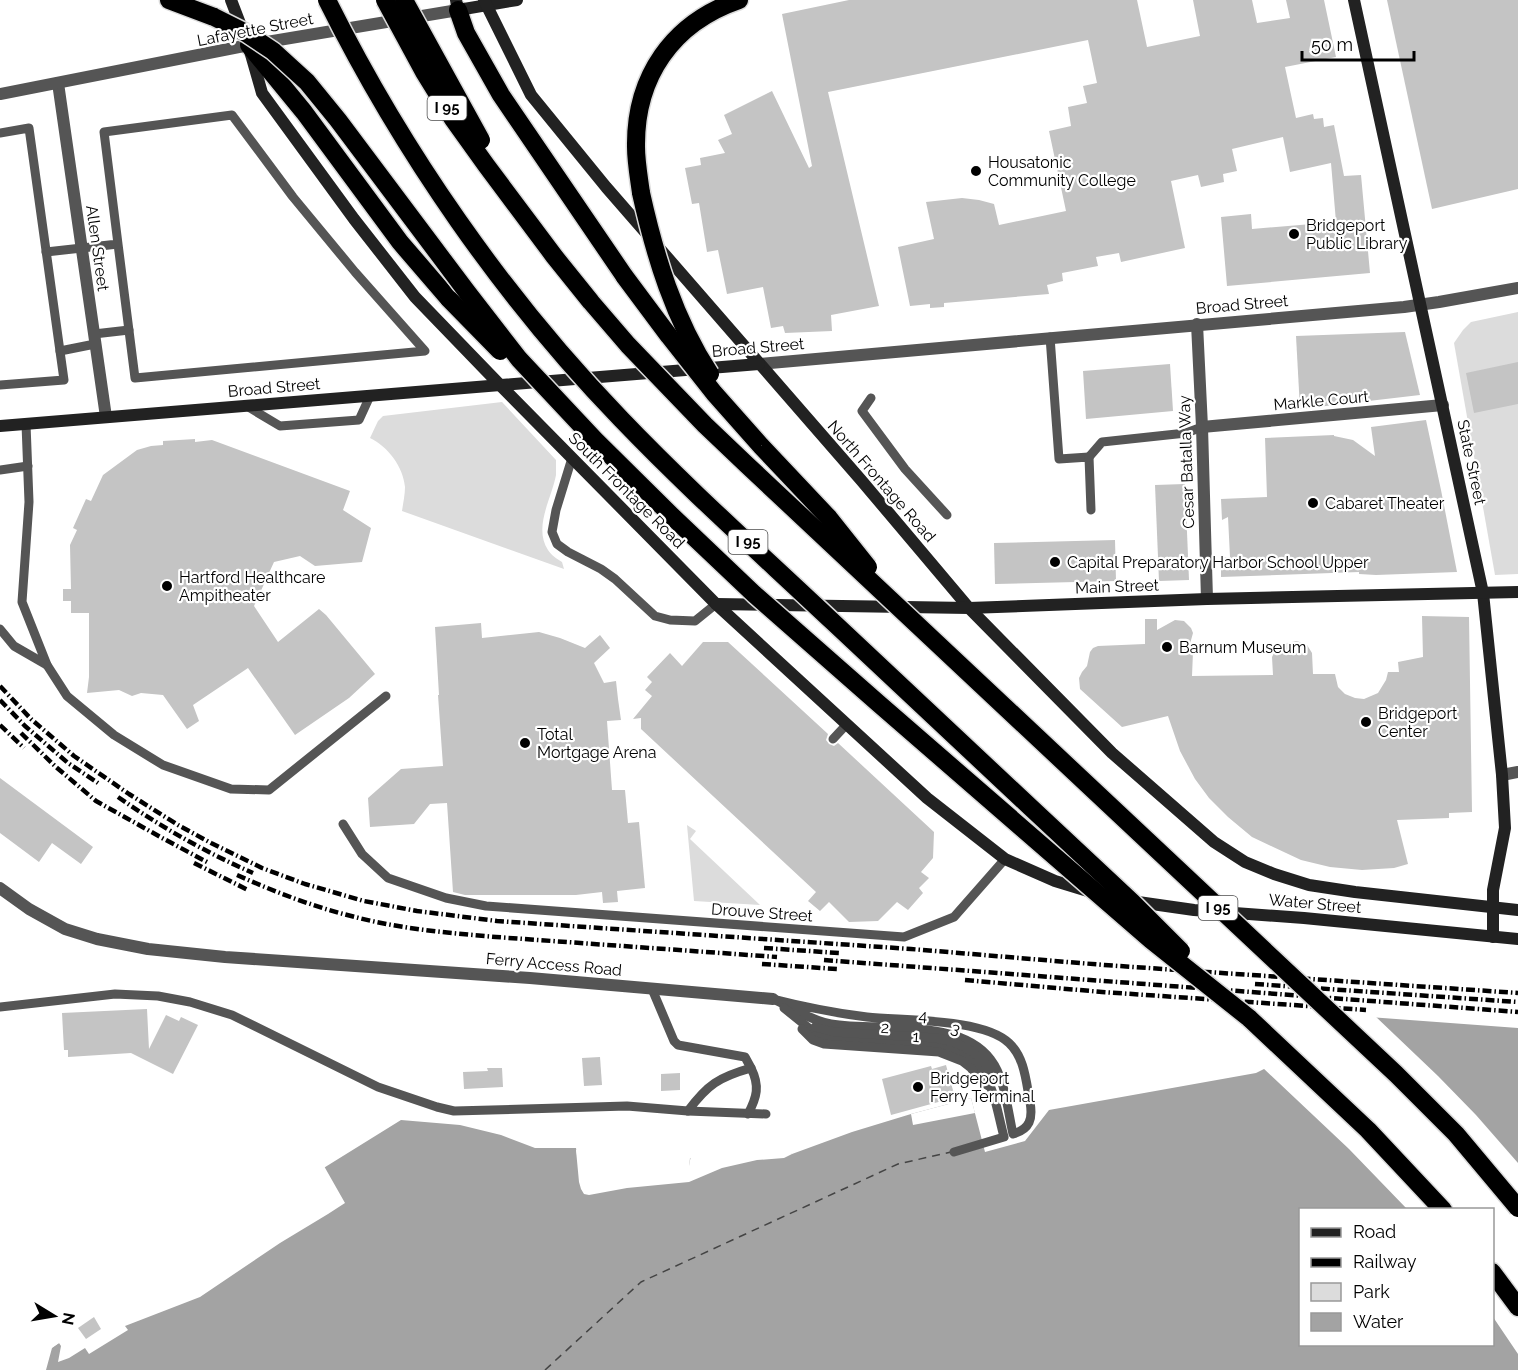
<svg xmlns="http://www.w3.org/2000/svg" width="1518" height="1370" font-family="Raleway,sans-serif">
	<rect width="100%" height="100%" fill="#fff"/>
	<g fill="#dcdcdc">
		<polygon points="1518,312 1518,574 1495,575 1454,343 1463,330 1471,322"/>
		<path d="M502 402 556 460C556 465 556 470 556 475 552 498 533 527 548 550 551 555 557 559 562 562L564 569 402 511C403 504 405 495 405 487 403 466 388 447 370 438L378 421 383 416Z"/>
		<polygon points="687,825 696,831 690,839 760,905 694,901"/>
	</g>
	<path fill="#a3a3a3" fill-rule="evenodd" d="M1369 1017 1518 1028V1370H16L59 1343 206 1279 318 1190 322 1169 401 1120 460 1125 501 1135 535 1148H576L581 1184 592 1190 689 1169 690 1158 778 1150 792 1154 852 1132 911 1114 971 1098 985 1152 1025 1141 1049 1110 1256 1073ZM1300 1210H1492V1344H1300Z"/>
	<g fill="#fff">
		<polygon points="1367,1015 1374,1015 1438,1076 1476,1115 1518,1163 1518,1354 1493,1317 1492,1210 1407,1209 1349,1149 1262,1067"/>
		<polygon points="971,1098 975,1113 913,1125 911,1114"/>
		<polygon points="736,1140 765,1142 787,1150 792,1154 784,1158 757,1160 722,1168 689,1182 627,1188 589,1195 584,1194 581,1189 579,1182 576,1150 579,1149 582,1180 593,1187 646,1174 689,1166 691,1155"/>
		<polygon points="324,1166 345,1203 328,1214 280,1243 200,1297 125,1326 128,1330 89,1354 85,1348 69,1358 58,1362 61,1346 59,1343 52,1348 46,1370 13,1370 14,1367 55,1342 143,1289 173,1278 204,1273 207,1275 220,1264 215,1257 216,1253 315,1188 318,1171"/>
	</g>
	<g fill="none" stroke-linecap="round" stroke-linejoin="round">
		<polyline stroke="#444" stroke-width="1.5" stroke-dasharray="8 6" stroke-linecap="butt" points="545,1370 641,1282 898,1164 951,1152"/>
	</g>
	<g fill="#c4c4c4">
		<polygon points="849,0 1137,0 1147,47 1200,36 1193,0 1252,0 1257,23 1290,18 1286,0 1324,0 1336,57 1285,67 1296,118 1313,114 1314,119 1323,118 1324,127 1334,125 1344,176 1361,175 1370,273 1227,286 1221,217 1251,214 1252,229 1336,222 1331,163 1290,172 1283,137 1232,149 1237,171 1223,174 1224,182 1201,187 1198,175 1171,181 1185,248 1121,262 1119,253 1096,257 1098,266 1062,273 1063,281 1047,285 1049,294 944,303 944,307 930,308 930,304 910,306 898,247 934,239 926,202 962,198 979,200 994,204 999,225 1066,211 1049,131 1071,126 1068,107 1087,103 1083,86 1097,83 1088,40 828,92 879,306 831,315 832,331 785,333 783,326 771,328 763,287 727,294 718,250 707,252 699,203 692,204 685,168 701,165 700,158 725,153 718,140 732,134 724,115 772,91 809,168 812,166 782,14"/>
		<polygon points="1387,0 1518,0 1518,189 1432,209"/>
		<polygon points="1405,332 1420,395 1300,409 1296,336"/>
		<polygon points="1518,362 1518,404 1474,413 1466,373"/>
		<polygon points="1170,364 1173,411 1086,419 1083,371"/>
		<polygon points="1426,420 1441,490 1457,572 1376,575 1359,574 1359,572 1221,577 1221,557 1230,557 1228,517 1222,520 1221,499 1267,497 1265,438 1334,435 1334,436 1353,440 1375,456 1371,427"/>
		<polygon points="195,439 195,442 212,440 350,491 343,510 371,528 362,562 315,566 300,556 274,562 254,606 278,642 319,609 326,615 375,674 349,698 295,735 248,668 193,705 199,721 187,729 163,695 141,693 132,696 119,690 87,693 89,677 89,613 71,613 71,601 63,601 63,589 71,589 70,545 77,530 73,528 86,499 91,501 103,475 137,450 151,446 163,445 163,441"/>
		<polygon points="1185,484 1189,580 1159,581 1155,485"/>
		<polygon points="1115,540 1116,581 995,584 994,543"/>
		<polygon points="1422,616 1469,617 1472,812 1449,813 1449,818 1397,820 1408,864 1394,868 1362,870 1330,867 1301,860 1252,837 1228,817 1209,798 1195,779 1180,751 1168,716 1122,727 1080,689 1079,678 1082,672 1087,666 1090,652 1093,648 1098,646 1145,644 1145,619 1157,619 1157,630 1175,620 1184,621 1191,628 1193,633 1188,651 1193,652 1192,676 1273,675 1272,657 1274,653 1279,652 1287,643 1297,641 1307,645 1312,653 1313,674 1335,674 1338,687 1345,694 1355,698 1364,699 1378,693 1386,680 1388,672 1399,672 1398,662 1423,657"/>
		<polygon points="481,623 482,638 539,632 560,638 585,648 600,635 610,648 594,663 604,683 616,681 618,699 621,720 607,721 612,790 625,790 628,823 639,822 645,888 617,891 618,902 603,903 602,892 576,895 465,895 453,892 447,803 430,804 414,824 370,827 368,798 401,769 443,766 438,695 439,695 435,627"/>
		<polygon points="703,642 728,642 828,734 826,740 829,744 834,746 838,743 934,832 933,858 921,872 929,878 919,888 923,893 908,910 897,902 878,921 849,922 829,902 820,911 808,901 816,892 641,729 641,718 633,719 652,696 645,690 652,682 647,677 670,653 682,666"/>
		<polygon points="0,778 93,847 81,864 52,843 39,862 0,833"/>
		<polygon points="147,1009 149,1049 166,1015 179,1021 181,1017 198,1025 173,1074 131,1053 68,1057 68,1050 64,1050 62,1013"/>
		<polygon points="600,1057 602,1085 584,1086 582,1058"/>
		<polygon points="946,1065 954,1094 941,1097 942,1101 891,1115 882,1079 931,1066 932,1069"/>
		<polygon points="487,1068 502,1068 503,1087 464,1089 463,1072 488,1071"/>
		<polygon points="680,1073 680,1090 661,1091 661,1074"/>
		<polygon points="94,1317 101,1329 86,1339 78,1328"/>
	</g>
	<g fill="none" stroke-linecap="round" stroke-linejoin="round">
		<g stroke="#dbdbdb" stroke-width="21">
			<g id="motorway">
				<polyline points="169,0 214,17"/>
				<polyline points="458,10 466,33 501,95 625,277"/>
				<polyline points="249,45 304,112 400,242 449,299"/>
				<path d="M641 193C639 178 636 162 636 147 635 77 672 23 739 0"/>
				<polyline points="1249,1018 1368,1130 1443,1210"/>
				<polyline points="1492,1272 1518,1307"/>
			</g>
		</g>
		<g stroke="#555" stroke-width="9">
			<polyline points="0,133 29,128 64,380 0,385"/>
			<polyline points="46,252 118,244 135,378 425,351 355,272 293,197 232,115 104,132 118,244"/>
			<polyline points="94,334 129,330"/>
			<polyline points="1050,337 1059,459 1089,457 1091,510"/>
			<polyline points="60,351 95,344"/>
			<polyline points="871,398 862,411 905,469 947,515"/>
			<polyline points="245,405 280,426 359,420 370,396"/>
			<polyline points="26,424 29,502 22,602 47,665 67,696 114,735 163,765 231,789 269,790 386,696"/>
			<polyline points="1089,457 1102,442 1186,433 1202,427"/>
			<polyline points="572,458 556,510 552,532 557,544 568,552 601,569 615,579 655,616 670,620 695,621 716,604"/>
			<polyline points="0,470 28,466"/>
			<polyline points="0,629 14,646 47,665"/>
			<polyline points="833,739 847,724"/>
			<polyline points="343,824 362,854 388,878 446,898 486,906 904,937 954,917 1005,859"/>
			<polyline points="652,989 674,1041 678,1045 745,1057 751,1068"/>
			<path d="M773 999C804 1007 835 1013 867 1017 904 1021 983 1018 1009 1043 1025 1058 1026 1082 1030 1102 1033 1119 1030 1129 1013 1134 1008 1112 1005 1078 991 1060 960 1017 879 1032 831 1024 812 1021 790 1007 773 999Z"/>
			<polyline points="0,1007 115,994 158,996 190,1002 232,1015 378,1087 437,1107 454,1111 627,1106 688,1111 766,1114"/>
			<path d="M784 1008 815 1033 825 1037 942 1046C993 1062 992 1091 1004 1137L954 1152"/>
			<path d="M815 1027 834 1032 936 1038C959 1042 982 1053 993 1076"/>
			<polyline points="802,1029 813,1040 824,1044 939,1052 962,1061 971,1068 979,1080 990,1087"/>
			<path d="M688 1111C707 1085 719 1077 751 1068 760 1086 757 1097 748 1114"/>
		</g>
		<g stroke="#555" stroke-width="12">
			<polyline points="58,83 106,417"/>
			<polyline points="1197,324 1202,427 1207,599"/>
			<polyline points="1202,427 1443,405"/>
			<polyline points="1502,775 1518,772"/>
			<polyline points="0,888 29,909 65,929 97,939 148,949 225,957 530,978 773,999"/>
		</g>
		<g stroke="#555" stroke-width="12">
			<polyline points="0,94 249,45 458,10"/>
			<polyline points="759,364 1404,307 1439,302 1518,288"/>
		</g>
		<g stroke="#222" stroke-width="12">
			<polyline points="231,0 244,34"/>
			<polyline points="456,0 458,10 517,0"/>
			<polyline points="484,0 531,95 606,187 861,480 969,608 1112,753 1214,842 1245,862 1274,874 1309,885 1355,892 1518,910"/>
			<polyline points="1354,0 1483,593 1502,775 1505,828 1493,890 1493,937"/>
			<polyline points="250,51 262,93 354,219 415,297 500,385 716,604 927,798 1005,859 1055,881 1091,892"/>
			<polyline points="0,426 759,364"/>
			<polyline points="716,604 969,608 1207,599 1518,592"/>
			<polyline points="1131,901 1194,910 1304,918 1518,939"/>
		</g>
		<use href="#motorway" stroke="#000" stroke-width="18"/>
		<g stroke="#000" stroke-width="4.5" stroke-dasharray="9 3 1.5 3" stroke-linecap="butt">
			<polyline points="0,686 31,719 74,756 129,794 178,825 211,843 262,868 305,884 364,901 417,911 497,921 911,949 1104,965 1518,993"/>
			<polyline points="0,700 25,726 68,763 98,783"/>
			<polyline points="0,725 24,748"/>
			<polyline points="21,733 56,767 96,801 164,839 207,862"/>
			<path d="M118 797C161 827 205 852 253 873"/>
			<polyline points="194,863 248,890"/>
			<path d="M237 875C275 892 314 907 355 917 401 929 449 933 496 937L777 957"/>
			<polyline points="764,948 839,953"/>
			<polyline points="824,960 1518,1012"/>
			<polyline points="762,964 837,969"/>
			<polyline points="965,980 1102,992 1366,1010"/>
			<polyline points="1255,984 1518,1002"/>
		</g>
		<g stroke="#dbdbdb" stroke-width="21" stroke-linecap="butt">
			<g id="motorway-bridge">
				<path d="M327 0C402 151 504 298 621 419 689 490 762 555 833 622 933 716 1032 809 1132 902L1181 951"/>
				<polyline points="385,0 424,72 453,119 486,165 554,256 591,302 628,345 705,425 747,465 1396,1074 1456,1134 1518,1208"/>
				<polyline points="404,0 481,140"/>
				<polyline points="214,17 246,33 273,51 307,82 338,120 467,292 519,359 595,440 674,518 754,594 878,703 1151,940 1249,1018"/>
				<path d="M641 193C655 256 674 319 710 374"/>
				<polyline points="625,277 669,336 714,393 761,446 829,518 868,567"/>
				<polyline points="449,299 500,351"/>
			</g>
		</g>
		<use href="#motorway-bridge" stroke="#000" stroke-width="18"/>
	</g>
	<g fill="#000" stroke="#fff" stroke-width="2">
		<circle cx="976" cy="171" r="6"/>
		<circle cx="1294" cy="234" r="6"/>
		<circle cx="1313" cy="503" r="6"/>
		<circle cx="1055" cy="562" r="6"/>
		<circle cx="167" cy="586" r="6"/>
		<circle cx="1167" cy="647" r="6"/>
		<circle cx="1366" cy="722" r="6"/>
		<circle cx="525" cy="743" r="6"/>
		<circle cx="918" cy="1087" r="6"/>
	</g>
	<g text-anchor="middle" stroke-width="4.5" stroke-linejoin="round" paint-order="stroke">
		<g fill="#fff" stroke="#4c4c4c" stroke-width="1.5">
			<rect x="427.5" y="96" width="39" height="24" rx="4.5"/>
			<rect x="728.5" y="530" width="39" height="24" rx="4.5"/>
			<rect x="1198.5" y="896" width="39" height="24" rx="4.5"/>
		</g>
		<g font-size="15" font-weight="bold" fill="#000">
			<text x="447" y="113">I 95</text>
			<text x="748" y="547">I 95</text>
			<text x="1218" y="913">I 95</text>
		</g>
		<g font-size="16" fill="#000" stroke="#fff">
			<text transform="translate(255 29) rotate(-11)" y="6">Lafayette Street</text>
			<text transform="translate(98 248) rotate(82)" y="6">Allen Street</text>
			<text transform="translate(1242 304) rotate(-5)" y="6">Broad Street</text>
			<text transform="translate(758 347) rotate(-5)" y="6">Broad Street</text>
			<text transform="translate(274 387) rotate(-5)" y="6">Broad Street</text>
			<text transform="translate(1321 400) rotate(-5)" y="6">Markle Court</text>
			<text transform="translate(1186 462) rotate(-92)" y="6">Cesar Batalla Way</text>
			<text transform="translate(1472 462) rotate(78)" y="6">State Street</text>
			<text transform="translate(882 481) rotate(49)" y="6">North Frontage Road</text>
			<text transform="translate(627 490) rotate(45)" y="6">South Frontage Road</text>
			<text transform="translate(1117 586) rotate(-2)" y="6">Main Street</text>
			<text transform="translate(1315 903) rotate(5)" y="6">Water Street</text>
			<text transform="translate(762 912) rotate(4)" y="6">Drouve Street</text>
			<text transform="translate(554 964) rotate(5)" y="6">Ferry Access Road</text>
			<text transform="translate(923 1015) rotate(4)" y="6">4</text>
			<text transform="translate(885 1027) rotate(4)" y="6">2</text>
			<text transform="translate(956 1028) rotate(19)" y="6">3</text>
			<text transform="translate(916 1036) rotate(4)" y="6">1</text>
		</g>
		<g font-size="16" fill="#000" stroke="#fff" text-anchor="start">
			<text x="988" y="168">Housatonic<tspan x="988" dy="18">Community College</tspan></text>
			<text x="1306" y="231">Bridgeport<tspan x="1306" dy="18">Public Library</tspan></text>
			<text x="1325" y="509">Cabaret Theater</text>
			<text x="1067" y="568">Capital Preparatory Harbor School Upper</text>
			<text x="179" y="583">Hartford Healthcare<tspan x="179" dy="18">Ampitheater</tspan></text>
			<text x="1179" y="653">Barnum Museum</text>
			<text x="1378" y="719">Bridgeport<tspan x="1378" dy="18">Center</tspan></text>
			<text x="537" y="740">Total<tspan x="537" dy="18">Mortgage Arena</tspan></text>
			<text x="930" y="1084">Bridgeport<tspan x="930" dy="18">Ferry Terminal</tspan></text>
		</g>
	</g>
	<rect x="1299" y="1208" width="195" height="138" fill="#ffffff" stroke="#999999" stroke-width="1.5"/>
	<rect x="1311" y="1228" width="30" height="9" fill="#222222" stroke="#999999" stroke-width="1.5"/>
	<text x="1353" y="1238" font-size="18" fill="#000000">Road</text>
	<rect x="1311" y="1258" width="30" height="9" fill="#000000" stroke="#999999" stroke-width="1.5"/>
	<text x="1353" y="1268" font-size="18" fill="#000000">Railway</text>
	<rect x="1311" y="1283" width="30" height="18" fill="#dcdcdc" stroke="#999999" stroke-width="1.5"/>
	<text x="1353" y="1298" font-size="18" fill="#000000">Park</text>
	<rect x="1311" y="1313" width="30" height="18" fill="#a3a3a3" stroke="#999999" stroke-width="1.5"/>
	<text x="1353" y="1328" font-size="18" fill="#000000">Water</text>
	<g transform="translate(54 1316) rotate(101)" stroke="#ffffff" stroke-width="4.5" paint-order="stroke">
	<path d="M0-4.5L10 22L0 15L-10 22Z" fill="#000000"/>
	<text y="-9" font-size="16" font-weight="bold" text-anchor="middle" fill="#000000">N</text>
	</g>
	<path d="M1302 51v9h112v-9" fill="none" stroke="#000000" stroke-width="3"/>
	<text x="1311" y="51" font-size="18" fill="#000000" stroke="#ffffff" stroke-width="4.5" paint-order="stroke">50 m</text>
</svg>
